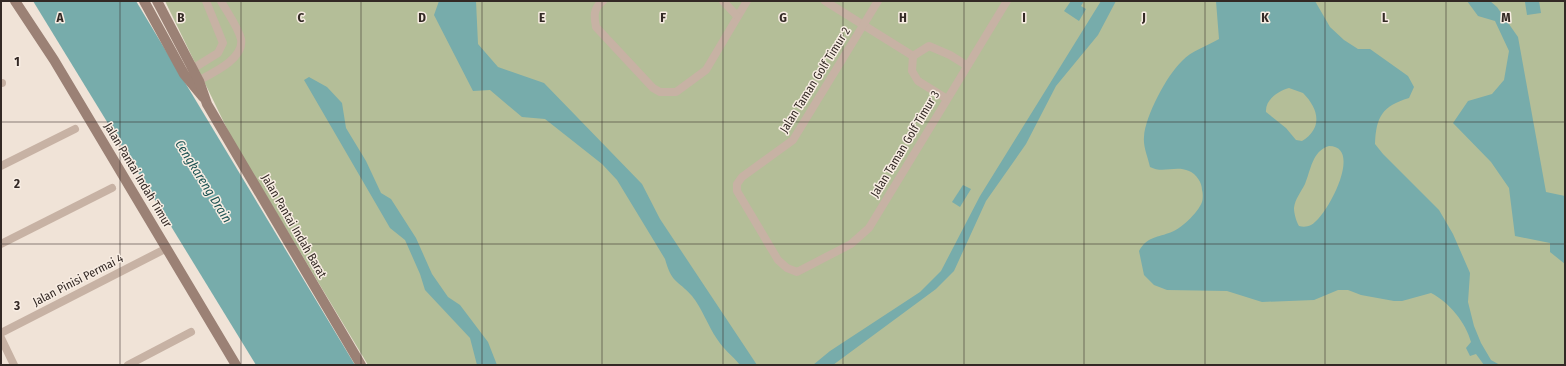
<svg xmlns="http://www.w3.org/2000/svg" width="1566" height="366" font-family="'Fira Sans Condensed',sans-serif">
	<rect width="100%" height="100%" fill="#f0e3d7"/>
	<polygon fill="#b4be98" points="165,1 1565,1 1565,365 368,365 232,139"/>
	<g fill="#77acab" fill-rule="evenodd">
		<polygon points="33,1 136,1 355,365 256,365"/>
		<path d="M439 1H476L478 44 498 67 544 83 642 184 660 219 757 365H740C733 356 723 349 717 339 708 326 702 308 692 296 677 279 672 284 665 259L617 180 602 164 545 119 522 117 490 90 473 91 434 15Z"/>
		<polygon points="1071,1 1084,1 1081,6 1086,9 1079,21 1064,11"/>
		<polygon points="1101,1 1116,1 1098,35 1056,86 1026,144 986,201 954,271 936,289 833,365 813,365 830,351 920,292 941,271 980,196"/>
		<path d="M1216 1H1315L1330 27 1344 40 1358 49H1370L1408 76 1414 87 1409 98C1382 106 1376 117 1375 144L1383 154 1439 210 1453 234 1470 273 1468 302 1474 326 1481 343 1491 360 1500 365H1484L1476 354 1470 356 1466 348 1471 342C1466 323 1449 302 1431 293L1402 301H1394L1361 295 1348 290H1338L1314 300 1262 302 1227 291 1167 290 1154 285 1144 275 1139 251C1147 237 1155 238 1169 233 1180 230 1198 213 1202 202 1203 199 1203 193 1202 190 1202 182 1196 174 1189 171 1175 165 1163 174 1150 167 1148 157 1143 147 1144 137 1145 116 1167 75 1182 61 1191 51 1207 46 1219 39ZM1289 88 1303 93C1319 109 1323 128 1302 141L1296 140 1286 128 1266 112C1265 100 1278 91 1289 88ZM1329 146C1364 146 1327 217 1311 225 1307 227 1303 227 1299 226 1296 221 1294 213 1294 208 1295 199 1301 192 1305 184 1311 170 1312 151 1329 146Z"/>
		<polygon points="1467,1 1490,1 1497,7 1518,37 1546,192 1565,196 1565,264 1550,252 1550,243 1515,236 1509,188 1491,162 1453,123 1468,101 1492,94 1504,80 1509,51 1495,21 1478,16"/>
		<polygon points="1539,1 1541,13 1527,15 1525,2"/>
		<polygon points="309,77 327,87 342,103 346,128 366,161 381,193 391,199 416,238 432,274 448,297 460,305 488,342 497,365 477,365 470,338 425,290 420,274 405,240 390,228 304,80"/>
		<polygon points="963,185 971,189 960,207 952,202"/>
	</g>
	<g fill="none" stroke-linecap="round" stroke-linejoin="round">
		<g stroke="#c7b2a4" stroke-width="8">
			<path d="M603 1C593 8 594 17 596 27L653 88 660 92H676L706 70 747 1"/>
			<polyline points="723,1 737,16"/>
			<polyline points="825,1 913,56"/>
			<polyline points="878,1 793,140 742,177 737,184 737,191 778,260 787,268 797,272 851,244 869,228 1007,1"/>
			<polyline points="189,71 218,53 223,43 206,1"/>
			<polyline points="1,83 2,83"/>
			<path d="M194 83C208 75 245 60 241 39 238 27 227 12 221 1"/>
			<polyline points="947,99 918,81 912,71 913,56 929,46 950,55 966,65"/>
			<polyline points="1,166 75,129"/>
			<polyline points="1,244 112,188"/>
			<polyline points="1,333 167,248"/>
			<polyline points="1,338 14,365"/>
			<polyline points="128,365 191,332"/>
		</g>
		<g stroke="#9b8175" stroke-width="10">
			<polyline points="15,1 54,60 236,365"/>
			<polyline points="144,1 184,74 203,97"/>
			<polyline points="157,1 199,81 207,104 361,365"/>
		</g>
	</g>
	<path fill="none" stroke="#332925" stroke-width="1" stroke-opacity="0.55" d="M120 1V365M241 1V365M361 1V365M482 1V365M602 1V365M723 1V365M843 1V365M964 1V365M1084 1V365M1205 1V365M1325 1V365M1446 1V365M1 122H1565M1 244H1565"/>
	<g text-anchor="middle" stroke-width="3" stroke-linejoin="round" paint-order="stroke">
		<g font-size="12" fill="#332925" stroke="#f8ede3">
			<text transform="translate(815 80) rotate(-58)" y="4">Jalan Taman Golf Timur 2</text>
			<text transform="translate(905 144) rotate(-59)" y="4">Jalan Taman Golf Timur 3</text>
			<text transform="translate(138 175) rotate(59)" y="4">Jalan Pantai Indah Timur</text>
			<text transform="translate(294 226) rotate(60)" y="4">Jalan Pantai Indah Barat</text>
			<text transform="translate(78 280) rotate(-27)" y="4">Jalan Pinisi Permai 4</text>
		</g>
		<g font-size="13" font-style="italic" fill="#1c5353" stroke="#f8ede3">
			<text transform="translate(204 181) rotate(58)" y="5">Cengkareng Drain</text>
		</g>
	</g>
	<g font-size="13" text-anchor="middle" font-weight="bold" fill="#332925" stroke="#f8ede3" stroke-width="3" stroke-linejoin="round" paint-order="stroke">
		<text x="60" y="22">A</text>
		<text x="181" y="22">B</text>
		<text x="301" y="22">C</text>
		<text x="422" y="22">D</text>
		<text x="542" y="22">E</text>
		<text x="663" y="22">F</text>
		<text x="783" y="22">G</text>
		<text x="903" y="22">H</text>
		<text x="1024" y="22">I</text>
		<text x="1144" y="22">J</text>
		<text x="1265" y="22">K</text>
		<text x="1385" y="22">L</text>
		<text x="1506" y="22">M</text>
		<text x="17" y="66">1</text>
		<text x="17" y="188">2</text>
		<text x="17" y="310">3</text>
	</g>
	<rect width="1566" height="366" fill="none" stroke="#332925" stroke-width="4"/>
</svg>
